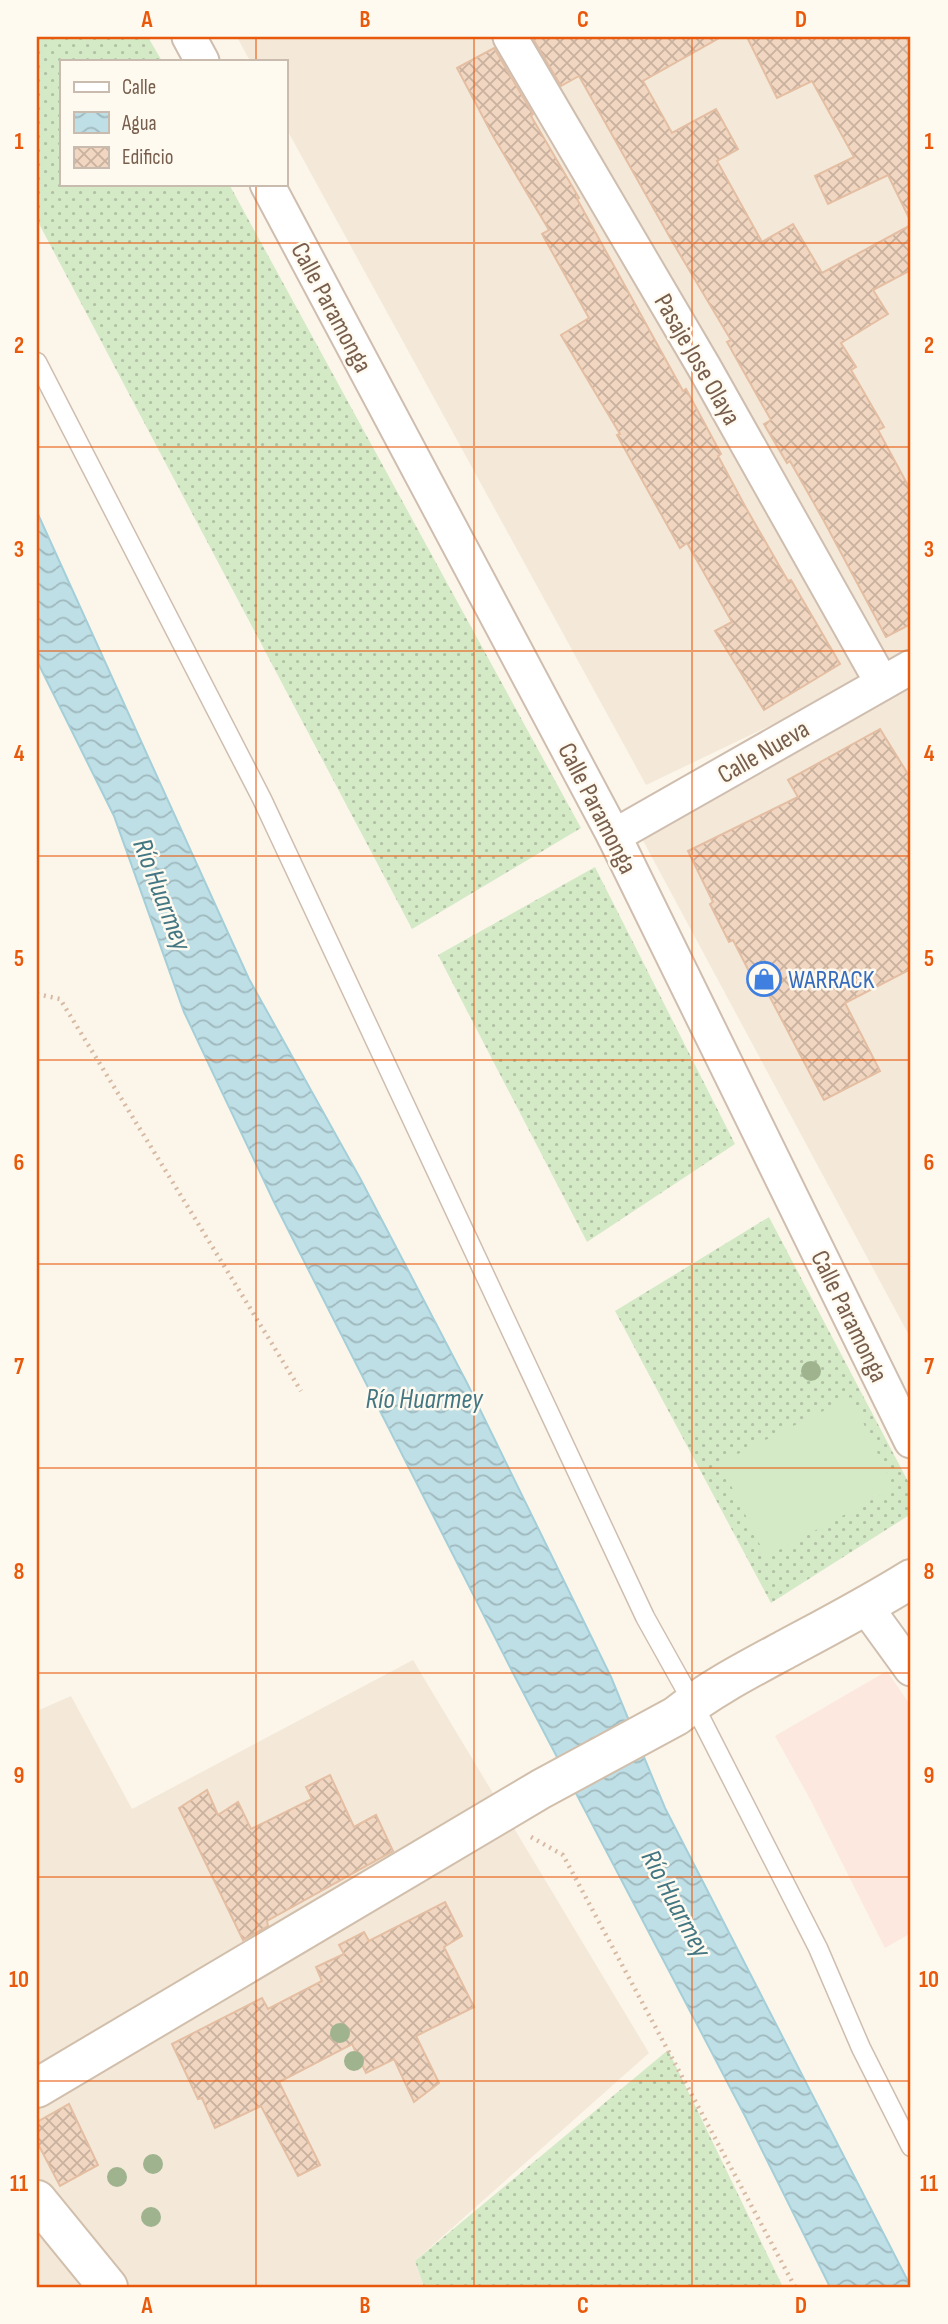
<svg xmlns="http://www.w3.org/2000/svg" width="948" height="2324" font-family="'Sofia Sans Condensed',sans-serif">
	<defs>
		<pattern id="grass-dots" width="8" height="8" patternUnits="userSpaceOnUse" patternTransform="scale(1.75)"><rect width="8" height="8" fill="#d4eac7"/><path d="M2 2h.1M6 6h.1" fill="none" stroke="#b1c1a4" stroke-width="1.8" stroke-linecap="round"/></pattern>
		<pattern id="water-waves" width="16" height="10" patternUnits="userSpaceOnUse" patternTransform="scale(1.75)"><rect width="16" height="10" fill="#bedfe6"/><path d="M0 5q4-4 8 0t8 0" fill="none" stroke="#9fb8bd"/></pattern>
		<pattern id="building-cross-hatch" width="8" height="8" patternUnits="userSpaceOnUse" patternTransform="scale(1.75)"><rect width="8" height="8" fill="#f1d6c1"/><path d="M0 0l8 8M0 8l8-8" fill="none" stroke="#c8b19f"/></pattern>
	</defs>
	<rect width="100%" height="100%" fill="#fcf6ea"/>
	<g fill="#f4e8d8">
		<polygon points="237,37 911,37 911,655 884,671 646,785 285,126 285,61 250,61"/>
		<polygon points="911,681 911,1339 640,835"/>
		<polygon points="413,1660 649,2053 415,2261 424,2287 37,2287 37,1711 71,1696 132,1809"/>
	</g>
	<polygon fill="#fce8de" points="887,1671 911,1706 911,1933 885,1948 810,1799 775,1736"/>
	<g fill="url(#grass-dots)">
		<polygon points="37,37 148,37 162,61 61,61 61,184 229,184 581,828 412,929 37,220"/>
		<polygon points="595,867 735,1144 587,1242 438,955"/>
		<polygon points="769,1217 911,1487 911,1514 771,1603 615,1311"/>
		<polygon points="668,2050 783,2287 424,2287 415,2261"/>
	</g>
	<polygon fill="#d4eac7" points="851,1397 894,1488 766,1557 720,1463"/>
	<polygon fill="url(#water-waves)" stroke="#a4ced8" stroke-width="2" points="37,512 249,979 361,1180 467,1383 611,1677 665,1808 911,2287 830,2287 745,2116 513,1673 274,1202 184,1012 114,816 37,661"/>
	<g fill="url(#building-cross-hatch)" stroke="#e4bea2" stroke-width="2">
		<polygon points="532,37 721,37 643,81 672,133 716,109 738,149 717,161 762,242 793,224 822,273 911,225 911,270 873,290 888,314 841,343 856,367 851,370 884,427 878,430 911,491 911,624 886,637 824,521 790,461 787,463 764,424 771,420 727,342 731,340 672,241 579,76 561,86"/>
		<polygon points="747,37 906,37 911,47 911,222 888,175 828,204 815,176 854,157 812,81 777,98"/>
		<polygon points="494,48 533,114 531,116 579,198 577,199 683,391 686,389 721,454 718,456 746,508 788,581 791,580 840,664 764,710 715,631 732,622 687,543 680,548 617,435 620,434 561,335 589,318 542,234 549,230 493,136 457,68"/>
		<polygon points="880,729 911,779 911,969 845,1003 880,1071 824,1100 762,982 756,985 733,940 729,942 710,904 713,902 688,851 798,797 788,780"/>
		<polygon points="330,1775 354,1827 376,1815 393,1851 267,1921 268,1926 243,1940 179,1808 207,1790 218,1815 238,1802 251,1829 312,1799 306,1787"/>
		<polygon points="445,1902 462,1936 444,1947 474,2007 416,2036 439,2083 414,2102 394,2059 366,2073 352,2044 279,2082 320,2165 298,2176 261,2106 215,2128 202,2098 198,2099 172,2044 262,1998 268,2009 322,1981 316,1967 344,1954 339,1945 364,1932 369,1941"/>
		<polygon points="69,2104 98,2165 60,2186 37,2142 37,2122"/>
	</g>
	<g fill="none" stroke-linecap="round" stroke-linejoin="round">
		<g stroke="#cfbeaf" stroke-width="21">
			<polyline id="lane" points="37,362 262,799 645,1617 693,1703 818,1948 861,2048 911,2147"/>
		</g>
		<g stroke="#cfbeaf" stroke-width="37">
			<g id="street">
				<polyline points="189,37 202,61"/>
				<polyline points="510,37 704,367 882,683"/>
				<polyline points="267,184 614,836 911,1441"/>
				<polyline points="614,836 911,667"/>
				<polyline points="866,1607 911,1669"/>
			</g>
		</g>
		<g stroke="#d1bfac" stroke-width="42">
			<g id="secondary">
				<path d="M37 2088 541 1789 676 1716C710 1689 749 1669 788 1648 829 1626 871 1604 911 1579"/>
				<polyline points="37,2200 108,2287"/>
			</g>
		</g>
		<g stroke="#d7baa4" stroke-width="4.5" stroke-dasharray="2 5" stroke-linecap="butt">
			<polyline points="37,994 60,999 301,1391"/>
			<polyline points="531,1837 563,1855 795,2287"/>
		</g>
		<use href="#lane" stroke="#fff" stroke-width="18"/>
		<use href="#street" stroke="#fff" stroke-width="33"/>
		<use href="#secondary" stroke="#fff" stroke-width="38"/>
	</g>
	<g fill="#9fb38f">
		<circle cx="811" cy="1371" r="10"/>
		<circle cx="340" cy="2033" r="10"/>
		<circle cx="354" cy="2061" r="10"/>
		<circle cx="153" cy="2164" r="10"/>
		<circle cx="117" cy="2177" r="10"/>
		<circle cx="151" cy="2217" r="10"/>
	</g>
	<path fill="none" stroke="#e8590c" stroke-width="2" stroke-opacity="0.55" d="M256 37V61M474 37V2287M692 37V2287M256 184V2287M37 243H911M37 447H911M37 651H911M37 856H911M37 1060H911M37 1264H911M37 1468H911M37 1673H911M37 1877H911M37 2081H911"/>
	<defs>
		<g id="shop-ring" transform="scale(1.75)"><circle r="9.5" fill="#fffaf0" stroke="#3f7fe0" stroke-width="1.5"/><path d="M-5-2.5h2.3a2.7 3.5 0 0 1 5.4 0H5L5.5 6h-11ZM-1.5-2.5h3a1.5 2.3 0 0 0-3 0Z" fill="#3f7fe0"/></g>
	</defs>
	<g fill-rule="evenodd">
		<use href="#shop-ring" x="764" y="979"/>
	</g>
	<g text-anchor="middle" stroke-width="5" stroke-linejoin="round" paint-order="stroke">
		<g font-size="26" fill="#775e4d" stroke="#fffaf0">
			<text transform="translate(332 307) rotate(62)" y="9">Calle Paramonga</text>
			<text transform="translate(698 359) rotate(60)" y="9">Pasaje Jose Olaya</text>
			<text transform="translate(763 751) rotate(-30)" y="9">Calle Nueva</text>
			<text transform="translate(598 808) rotate(63)" y="9">Calle Paramonga</text>
			<text transform="translate(850 1316) rotate(64)" y="9">Calle Paramonga</text>
		</g>
		<g font-size="26" fill="#366cbe" stroke="#fffaf0" text-anchor="start">
			<text x="788" y="988">WARRACK</text>
		</g>
		<g font-size="28" font-style="italic" fill="#437683" stroke="#fffaf0">
			<text transform="translate(163 894) rotate(69)" y="10">Río Huarmey</text>
			<text x="424" y="1408">Río Huarmey</text>
			<text transform="translate(677 1903) rotate(62)" y="10">Río Huarmey</text>
		</g>
	</g>
	<rect width="948" height="2324" fill="none" stroke="#fffaf0" stroke-width="77"/>
	<rect x="60" y="60" width="228" height="126" fill="#fffaf0" stroke="#c9bcaf" stroke-width="2"/>
	<rect x="74" y="82" width="35" height="10" fill="#ffffff" stroke="#c9bcaf" stroke-width="2"/>
	<text x="122" y="94" font-size="21" fill="#775e4d">Calle</text>
	<rect x="74" y="112" width="35" height="21" fill="url(#water-waves)" stroke="#c9bcaf" stroke-width="2"/>
	<text x="122" y="130" font-size="21" fill="#775e4d">Agua</text>
	<rect x="74" y="147" width="35" height="21" fill="url(#building-cross-hatch)" stroke="#c9bcaf" stroke-width="2"/>
	<text x="122" y="164" font-size="21" fill="#775e4d">Edificio</text>
	<rect x="38" y="38" width="871" height="2248" fill="none" stroke="#e8590c" stroke-width="2.5"/>
	<g font-size="23" text-anchor="middle" font-weight="bold" fill="#e8590c">
		<text x="147" y="27">A</text>
		<text x="365" y="27">B</text>
		<text x="583" y="27">C</text>
		<text x="801" y="27">D</text>
		<text x="19" y="149">1</text>
		<text x="929" y="149">1</text>
		<text x="19" y="353">2</text>
		<text x="929" y="353">2</text>
		<text x="19" y="557">3</text>
		<text x="929" y="557">3</text>
		<text x="19" y="761">4</text>
		<text x="929" y="761">4</text>
		<text x="19" y="966">5</text>
		<text x="929" y="966">5</text>
		<text x="19" y="1170">6</text>
		<text x="929" y="1170">6</text>
		<text x="19" y="1374">7</text>
		<text x="929" y="1374">7</text>
		<text x="19" y="1579">8</text>
		<text x="929" y="1579">8</text>
		<text x="19" y="1783">9</text>
		<text x="929" y="1783">9</text>
		<text x="19" y="1987">10</text>
		<text x="929" y="1987">10</text>
		<text x="19" y="2191">11</text>
		<text x="929" y="2191">11</text>
		<text x="147" y="2313">A</text>
		<text x="365" y="2313">B</text>
		<text x="583" y="2313">C</text>
		<text x="801" y="2313">D</text>
	</g>
</svg>
